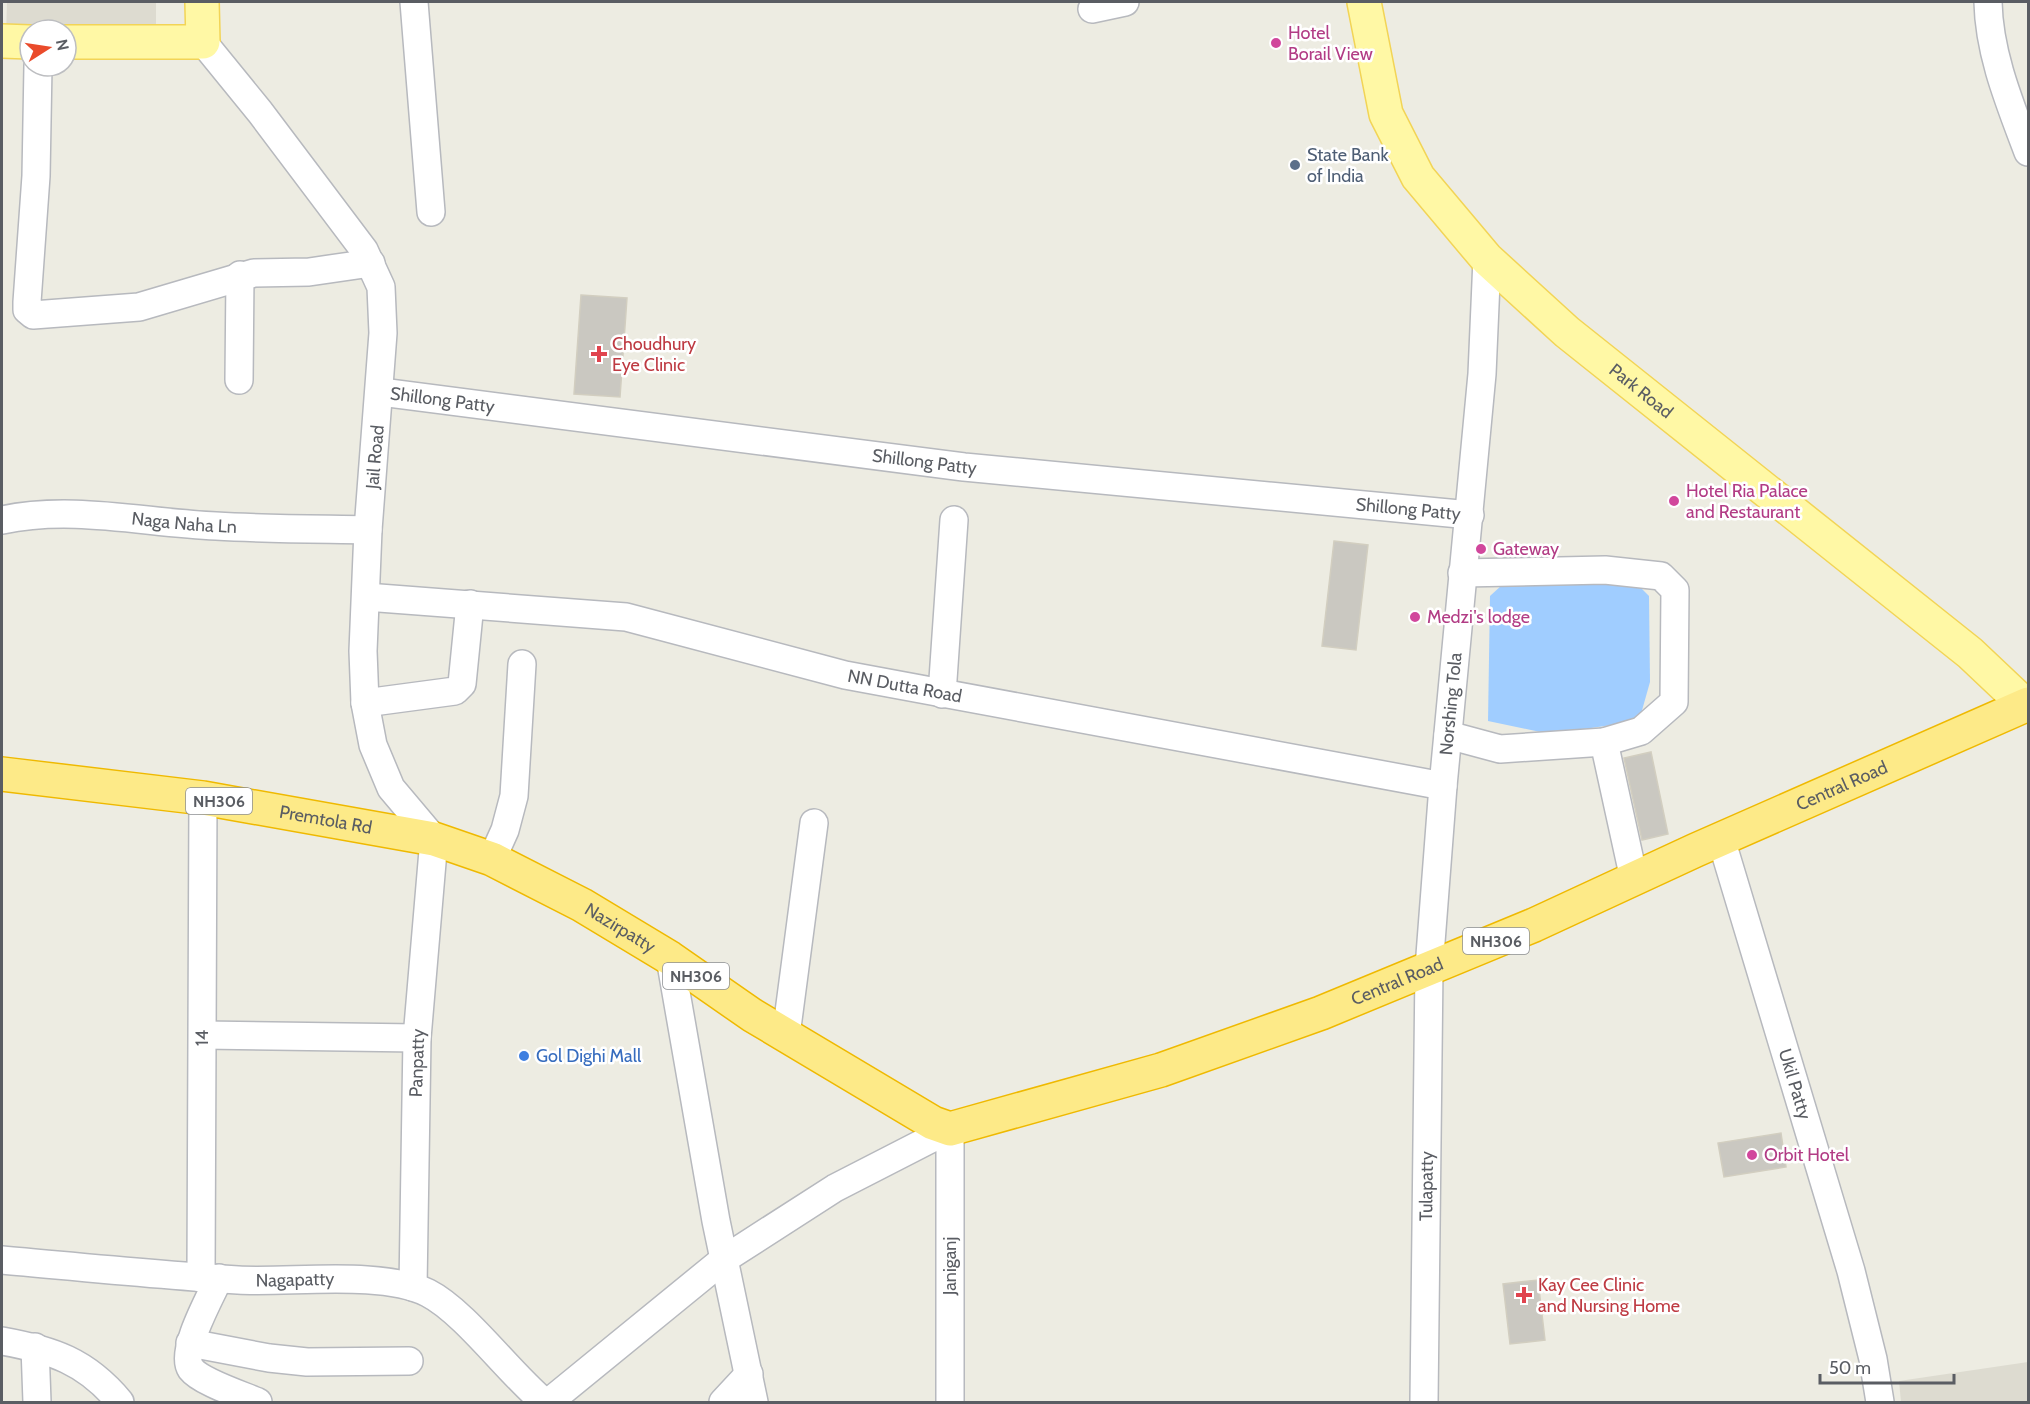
<svg xmlns="http://www.w3.org/2000/svg" width="2030" height="1404" font-family="Cabin,sans-serif">
	<rect width="100%" height="100%" fill="#edece2"/>
	<g fill="#dddbd0">
		<polygon points="7,2 156,2 156,51 66,30 30,30 6,37"/>
		<polygon points="2028,1362 2028,1402 1901,1402 1899,1381"/>
	</g>
	<polygon fill="#a0cdff" points="1636,583 1649,596 1650,682 1639,721 1550,734 1488,721 1490,596 1502,585"/>
	<g fill="#cac8c1" stroke="#d2cec0" stroke-width="1.5">
		<polygon points="581,295 627,298 620,397 574,394"/>
		<polygon points="1334,541 1368,545 1356,650 1322,646"/>
		<polygon points="1651,752 1668,834 1642,840 1624,758"/>
		<polygon points="1781,1133 1786,1167 1724,1177 1718,1143"/>
		<polygon points="1538,1280 1545,1340 1510,1344 1503,1284"/>
	</g>
	<g fill="none" stroke-linecap="round" stroke-linejoin="round">
		<g stroke="#b7b9be" stroke-width="30">
			<g id="minor">
				<polyline points="414,2 431,212"/>
				<path d="M1988 2C1989 54 2010 104 2028 152"/>
				<polyline points="1092,9 1125,2"/>
				<polyline points="203,42 260,112 364,250 381,287 383,333 368,530 363,651 365,703 373,745 391,788 434,839 417,1038 413,1287"/>
				<polyline points="38,66 36,176 27,302 27,310 33,315 139,307 254,273 309,272 371,263"/>
				<polyline points="239,380 240,275"/>
				<path id="s1" d="M381 392 964 467 1470 515"/>
				<path id="s2" d="M2 520C73 505 145 523 216 526 267 529 318 529 368 530"/>
				<path id="s3" d="M366 597 626 617 845 675 1443 786"/>
				<polyline points="942,694 954,520"/>
				<polyline points="365,703 455,691 462,684 470,604"/>
				<polyline points="1448,735 1500,749 1604,742 1641,731 1674,702 1675,590 1661,576 1605,570 1462,573"/>
				<polyline points="1604,742 1634,879"/>
				<path id="s4" d="M1721 839 1851 1271 1873 1359 1880 1402"/>
				<polyline points="492,859 505,830 514,796 522,664"/>
				<polyline points="670,958 716,1221 754,1402"/>
				<polyline points="203,1035 417,1038"/>
				<polyline points="786,1035 814,823"/>
				<path id="s5" d="M2 1260C80 1267 159 1275 238 1280 292 1283 381 1270 428 1293 465 1312 509 1373 544 1402"/>
				<path id="s6" d="M201 1278 203 798"/>
				<path d="M219 1278C211 1296 179 1352 191 1369 201 1382 242 1395 258 1402"/>
				<path d="M2 1341C52 1350 86 1361 120 1402"/>
				<polyline points="190,1343 269,1358 307,1362 409,1361"/>
				<polyline points="35,1347 37,1402"/>
				<polyline points="549,1402 723,1260 835,1188 950,1129 950,1402"/>
				<polyline points="723,1402 749,1374"/>
				<path id="s7" d="M1424 1402 1429 968 1443 786 1482 374 1487 259"/>
			</g>
		</g>
		<g stroke="#f2d456" stroke-width="36">
			<g id="major">
				<path id="s8" d="M1364 2 1386 114 1418 177 1487 259 1567 332 1970 653 2025 705"/>
				<polyline points="2,41 30,42"/>
				<polyline points="66,42 203,42 202,2"/>
			</g>
		</g>
		<g stroke="#efb900" stroke-width="36">
			<g id="highway">
				<path id="s9" d="M2 774 203 798 434 839 492 859 582 905 670 958 752 1015 933 1123 950 1129 1161 1070 1321 1013 1534 925 1696 850 2028 704"/>
			</g>
		</g>
		<use href="#minor" stroke="#fff" stroke-width="27"/>
		<use href="#major" stroke="#fff8a5" stroke-width="33"/>
		<use href="#highway" stroke="#fdea88" stroke-width="33"/>
	</g>
	<g fill="#d1479c" stroke="#fff" stroke-width="2">
		<circle cx="1276" cy="43" r="6"/>
		<circle cx="1674" cy="501" r="6"/>
		<circle cx="1481" cy="549" r="6"/>
		<circle cx="1415" cy="617" r="6"/>
		<circle cx="1752" cy="1155" r="6"/>
	</g>
	<circle fill="#5c6f8a" stroke="#fff" stroke-width="2" cx="1295" cy="165" r="6"/>
	<g fill="#e0444e" stroke="#fff" stroke-width="2">
		<path d="M596 345h6v6h6v6h-6v6h-6v-6h-6v-6h6z"/>
		<path d="M1521 1286h6v6h6v6h-6v6h-6v-6h-6v-6h6z"/>
	</g>
	<circle fill="#3f7fe0" stroke="#fff" stroke-width="2" cx="524" cy="1056" r="6"/>
	<g text-anchor="middle" stroke-width="5" stroke-linejoin="round" paint-order="stroke">
		<g fill="#fff" stroke="#8c8e92" stroke-width="1.5">
			<rect x="186" y="788" width="66" height="26" rx="4.5"/>
			<rect x="1463" y="928" width="66" height="26" rx="4.5"/>
			<rect x="663" y="963" width="66" height="26" rx="4.5"/>
		</g>
		<g font-size="16" font-weight="bold" fill="#5a5d63">
			<text x="219" y="807">NH306</text>
			<text x="1496" y="947">NH306</text>
			<text x="696" y="982">NH306</text>
		</g>
		<g font-size="18" fill="#b23c85" stroke="#fff" text-anchor="start">
			<text x="1288" y="39">Hotel<tspan x="1288" dy="21">Borail View</tspan></text>
			<text x="1686" y="497">Hotel Ria Palace<tspan x="1686" dy="21">and Restaurant</tspan></text>
			<text x="1493" y="555">Gateway</text>
			<text x="1427" y="623">Medzi's lodge</text>
			<text x="1764" y="1161">Orbit Hotel</text>
		</g>
		<g font-size="18" fill="#4e5e75" stroke="#fff" text-anchor="start">
			<text x="1307" y="161">State Bank<tspan x="1307" dy="21">of India</tspan></text>
		</g>
		<g font-size="18" fill="#be3a42" stroke="#fff" text-anchor="start">
			<text x="612" y="350">Choudhury<tspan x="612" dy="21">Eye Clinic</tspan></text>
			<text x="1538" y="1291">Kay Cee Clinic<tspan x="1538" dy="21">and Nursing Home</tspan></text>
		</g>
		<g font-size="18" fill="#5a5d63" stroke="#fff">
			<text dy="6" stroke="none"><textPath href="#s8" startOffset="495">Park Road</textPath></text>
			<text dy="6" stroke="none"><textPath href="#s1" startOffset="62">Shillong Patty</textPath></text>
			<text transform="translate(375 457) rotate(-85)" y="6">Jail Road</text>
			<text dy="6" stroke="none"><textPath href="#s1" startOffset="548">Shillong Patty</textPath></text>
			<text dy="6" stroke="none"><textPath href="#s1" startOffset="1034">Shillong Patty</textPath></text>
			<text dy="6" stroke="none"><textPath href="#s2" startOffset="183">Naga Naha Ln</textPath></text>
			<text dy="6" stroke="none"><textPath href="#s3" startOffset="548">NN Dutta Road</textPath></text>
			<text dy="6" stroke="none"><textPath href="#s7" startOffset="699">Norshing Tola</textPath></text>
			<text dy="6" stroke="none"><textPath href="#s9" startOffset="1988">Central Road</textPath></text>
			<text dy="6" stroke="none"><textPath href="#s9" startOffset="327">Premtola Rd</textPath></text>
			<text dy="6" stroke="none"><textPath href="#s9" startOffset="644">Nazirpatty</textPath></text>
			<text dy="6" stroke="none"><textPath href="#s9" startOffset="1502">Central Road</textPath></text>
			<text dy="6" stroke="none"><textPath href="#s6" startOffset="240">14</textPath></text>
			<text transform="translate(417 1063) rotate(-88)" y="6">Panpatty</text>
			<text dy="6" stroke="none"><textPath href="#s4" startOffset="256">Ukil Patty</textPath></text>
			<text dy="6" stroke="none"><textPath href="#s7" startOffset="216">Tulapatty</textPath></text>
			<text transform="translate(950 1266) rotate(-90)" y="6">Janiganj</text>
			<text dy="6" stroke="none"><textPath href="#s5" startOffset="294">Nagapatty</textPath></text>
		</g>
		<g font-size="18" fill="#366cbe" stroke="#fff" text-anchor="start">
			<text x="536" y="1062">Gol Dighi Mall</text>
		</g>
	</g>
	<rect width="2030" height="1404" fill="none" stroke="#5a5d63" stroke-width="6"/>
	<g transform="translate(48 48) rotate(78)"><circle r="28" fill="#ffffff" stroke="#bdbec1" stroke-width="1.5"/>
	<path d="M0-4.5L10 22L0 15L-10 22Z" fill="#ea4b2b"/>
	<text y="-9" font-size="16" font-weight="bold" text-anchor="middle" fill="#5a5d63">N</text>
	</g>
	<path d="M1820 1374v9h134v-9" fill="none" stroke="#5a5d63" stroke-width="3"/>
	<text x="1829" y="1374" font-size="18" fill="#5a5d63" stroke="#ffffff" stroke-width="4.5" paint-order="stroke">50 m</text>
</svg>
